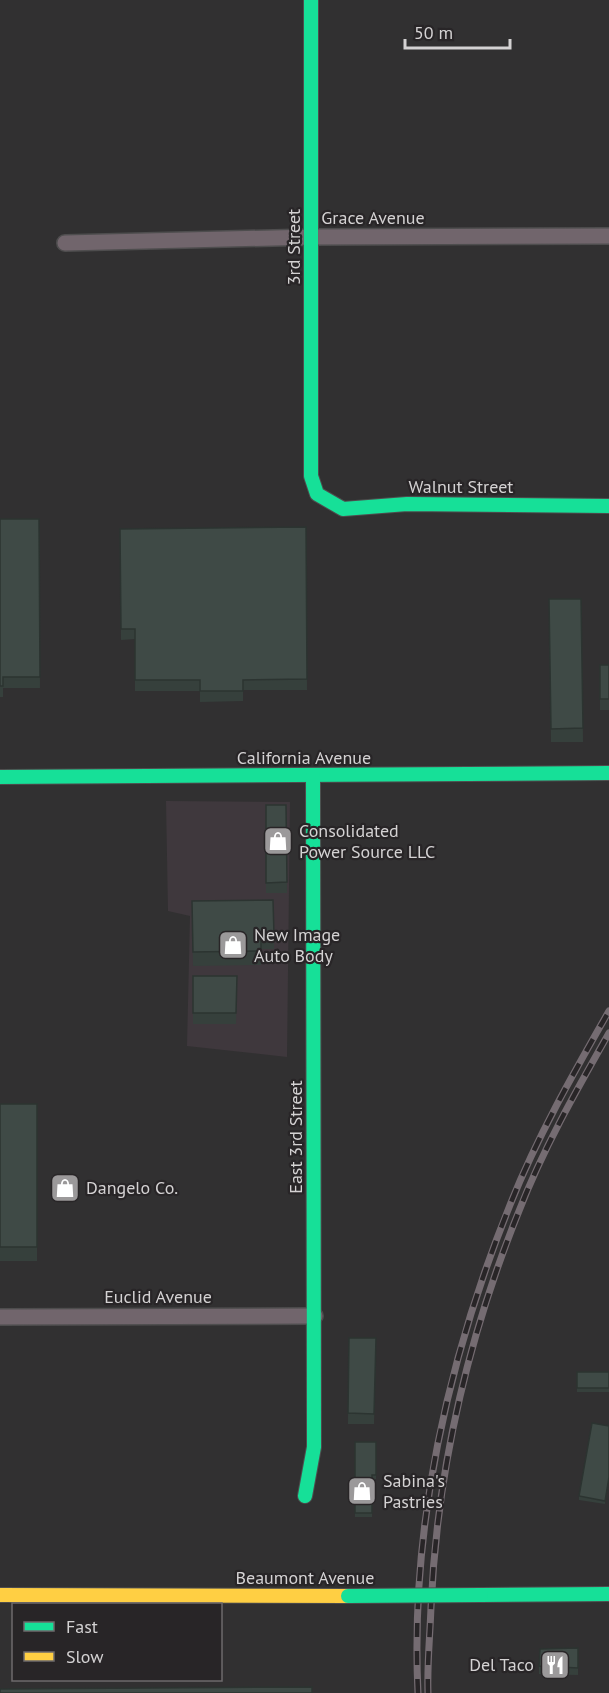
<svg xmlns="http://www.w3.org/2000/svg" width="609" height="1693" font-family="'PT Sans',sans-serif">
	<rect width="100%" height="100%" fill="#313031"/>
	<polygon fill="#3f383d" points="166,801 290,802 287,1057 187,1046 190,916 168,911"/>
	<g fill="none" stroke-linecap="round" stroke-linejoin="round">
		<g stroke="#4e4d4e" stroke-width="18">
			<g id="street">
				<polyline points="65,243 312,237 609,236"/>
				<polyline points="0,1317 315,1316"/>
			</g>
		</g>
		<g stroke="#4e4d4e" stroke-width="16">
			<g id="fast">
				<polyline points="311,0 311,476 317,494 343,509 407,504 609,506"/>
				<polyline points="0,777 609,773"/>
				<polyline points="305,1496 314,1447 313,776"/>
				<polyline points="481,1595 609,1594"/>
			</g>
		</g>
		<g stroke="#4e4d4e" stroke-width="16">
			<polyline id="slow" points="0,1595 348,1596"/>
		</g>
		<use href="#street" stroke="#71656c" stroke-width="15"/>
		<use href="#fast" stroke="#16e098" stroke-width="14"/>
		<use href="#slow" stroke="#ffcf43" stroke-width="14"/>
		<g stroke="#756c72" stroke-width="7">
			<g id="rail">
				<path d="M418 1693C410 1527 448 1358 510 1205 537 1137 573 1074 609 1011"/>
				<path d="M428 1693C427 1664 430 1636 431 1607 437 1471 468 1337 519 1211 543 1149 576 1091 609 1033"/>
			</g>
		</g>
		<use href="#rail" stroke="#282527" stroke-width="4.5" stroke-dasharray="14" stroke-linecap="butt"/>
		<g stroke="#4e4d4e" stroke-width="16" stroke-linecap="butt">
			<polyline id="fast-bridge" points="348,1596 481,1595"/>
		</g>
		<use href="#fast-bridge" stroke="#16e098" stroke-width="14"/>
	</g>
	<g fill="#36403c">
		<polygon points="0,519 39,519 40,688 3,688 3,697 0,697"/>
		<polygon points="306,527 307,690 243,690 243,701 200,702 200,691 135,691 135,639 121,640 120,529"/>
		<polygon points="549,599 581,599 583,742 551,742"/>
		<rect x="600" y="665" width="9" height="45"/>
		<polygon points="266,805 286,805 287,893 266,893"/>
		<polygon points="192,901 274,935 274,949 261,949 261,965 193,966"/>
		<polygon points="193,976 237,976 236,1024 193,1024"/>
		<rect x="0" y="1104" width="37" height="157"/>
		<polygon points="349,1338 376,1338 374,1424 348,1424"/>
		<rect x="577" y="1372" width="32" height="20"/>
		<polygon points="609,1426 605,1504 579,1500 579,1496"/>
		<polygon points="355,1442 376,1442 376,1479 372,1479 372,1517 355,1517"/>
		<polygon points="578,1648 578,1675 539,1674 539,1666"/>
	</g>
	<g fill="#3f4a46" stroke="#2c3431" stroke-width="1.5">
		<polygon points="0,519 39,519 40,677 3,677 3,686 0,686"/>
		<polygon points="306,527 307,679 243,680 243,691 200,691 200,680 135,680 135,629 121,629 120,529"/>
		<polygon points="549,599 581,599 583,728 551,729"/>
		<rect x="600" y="665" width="9" height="34"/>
		<polygon points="266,805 286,805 287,882 266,883"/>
		<polygon points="273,900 274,935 261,935 261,951 193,952 192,901"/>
		<polygon points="193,976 237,976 236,1013 193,1013"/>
		<rect x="0" y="1104" width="37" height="143"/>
		<polygon points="349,1338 376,1338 374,1414 348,1413"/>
		<rect x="577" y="1372" width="32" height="16"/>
		<polygon points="592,1423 609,1426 609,1477 605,1501 579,1496"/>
		<polygon points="355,1442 376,1442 376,1475 372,1475 372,1513 355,1513"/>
		<polygon points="578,1648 578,1668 539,1666 540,1649"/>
		<polygon points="312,1687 312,1693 0,1693 0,1689"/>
	</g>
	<defs>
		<g id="shop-square" transform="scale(1.5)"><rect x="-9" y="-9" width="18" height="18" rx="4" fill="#9b999a" stroke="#282527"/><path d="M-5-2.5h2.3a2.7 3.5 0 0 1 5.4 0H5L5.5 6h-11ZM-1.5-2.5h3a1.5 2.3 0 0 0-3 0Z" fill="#fff"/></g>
		<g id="restaurant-square" transform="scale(1.5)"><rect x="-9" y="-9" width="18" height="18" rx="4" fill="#9b999a" stroke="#282527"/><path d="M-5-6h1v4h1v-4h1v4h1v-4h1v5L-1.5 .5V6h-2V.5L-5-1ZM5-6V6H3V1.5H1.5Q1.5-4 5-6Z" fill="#fff"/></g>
	</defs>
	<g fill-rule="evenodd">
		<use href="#shop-square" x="278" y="841"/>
		<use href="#shop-square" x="233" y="945"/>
		<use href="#shop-square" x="65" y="1188"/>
		<use href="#shop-square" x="362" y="1491"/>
		<use href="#restaurant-square" x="555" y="1665"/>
	</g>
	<g text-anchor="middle" stroke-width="4.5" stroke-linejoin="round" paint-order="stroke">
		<g font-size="18" fill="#d4d2d3" stroke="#282527">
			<text x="373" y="224">Grace Avenue</text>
			<text transform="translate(294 247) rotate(-90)" y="6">3rd Street</text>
			<text x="461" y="493">Walnut Street</text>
			<text x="304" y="764">California Avenue</text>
			<text transform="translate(296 1137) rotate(-90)" y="6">East 3rd Street</text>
			<text x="158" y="1303">Euclid Avenue</text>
			<text x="305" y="1584">Beaumont Avenue</text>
		</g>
		<g font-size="18" fill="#d4d2d3" stroke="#282527" text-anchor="start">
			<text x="299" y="837">Consolidated<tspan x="299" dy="21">Power Source LLC</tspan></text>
			<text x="254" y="941">New Image<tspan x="254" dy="21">Auto Body</tspan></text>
			<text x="86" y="1194">Dangelo Co.</text>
			<text x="383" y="1487">Sabina's<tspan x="383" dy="21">Pastries</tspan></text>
			<text x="534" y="1671" text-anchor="end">Del Taco</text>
		</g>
	</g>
	<rect x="12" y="1603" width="210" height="78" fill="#282527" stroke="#6d6a6c" stroke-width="1.5"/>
	<rect x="24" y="1622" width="30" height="9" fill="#16e098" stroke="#6d6a6c" stroke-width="1.5"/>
	<text x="66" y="1633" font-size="18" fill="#d4d2d3">Fast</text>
	<rect x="24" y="1652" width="30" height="9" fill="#ffcf43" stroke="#6d6a6c" stroke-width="1.5"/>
	<text x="66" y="1663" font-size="18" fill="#d4d2d3">Slow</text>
	<path d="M405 39v9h105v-9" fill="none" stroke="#d4d2d3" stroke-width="3"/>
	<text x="414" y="39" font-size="18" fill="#d4d2d3" stroke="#282527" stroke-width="4.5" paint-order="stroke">50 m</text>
</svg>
